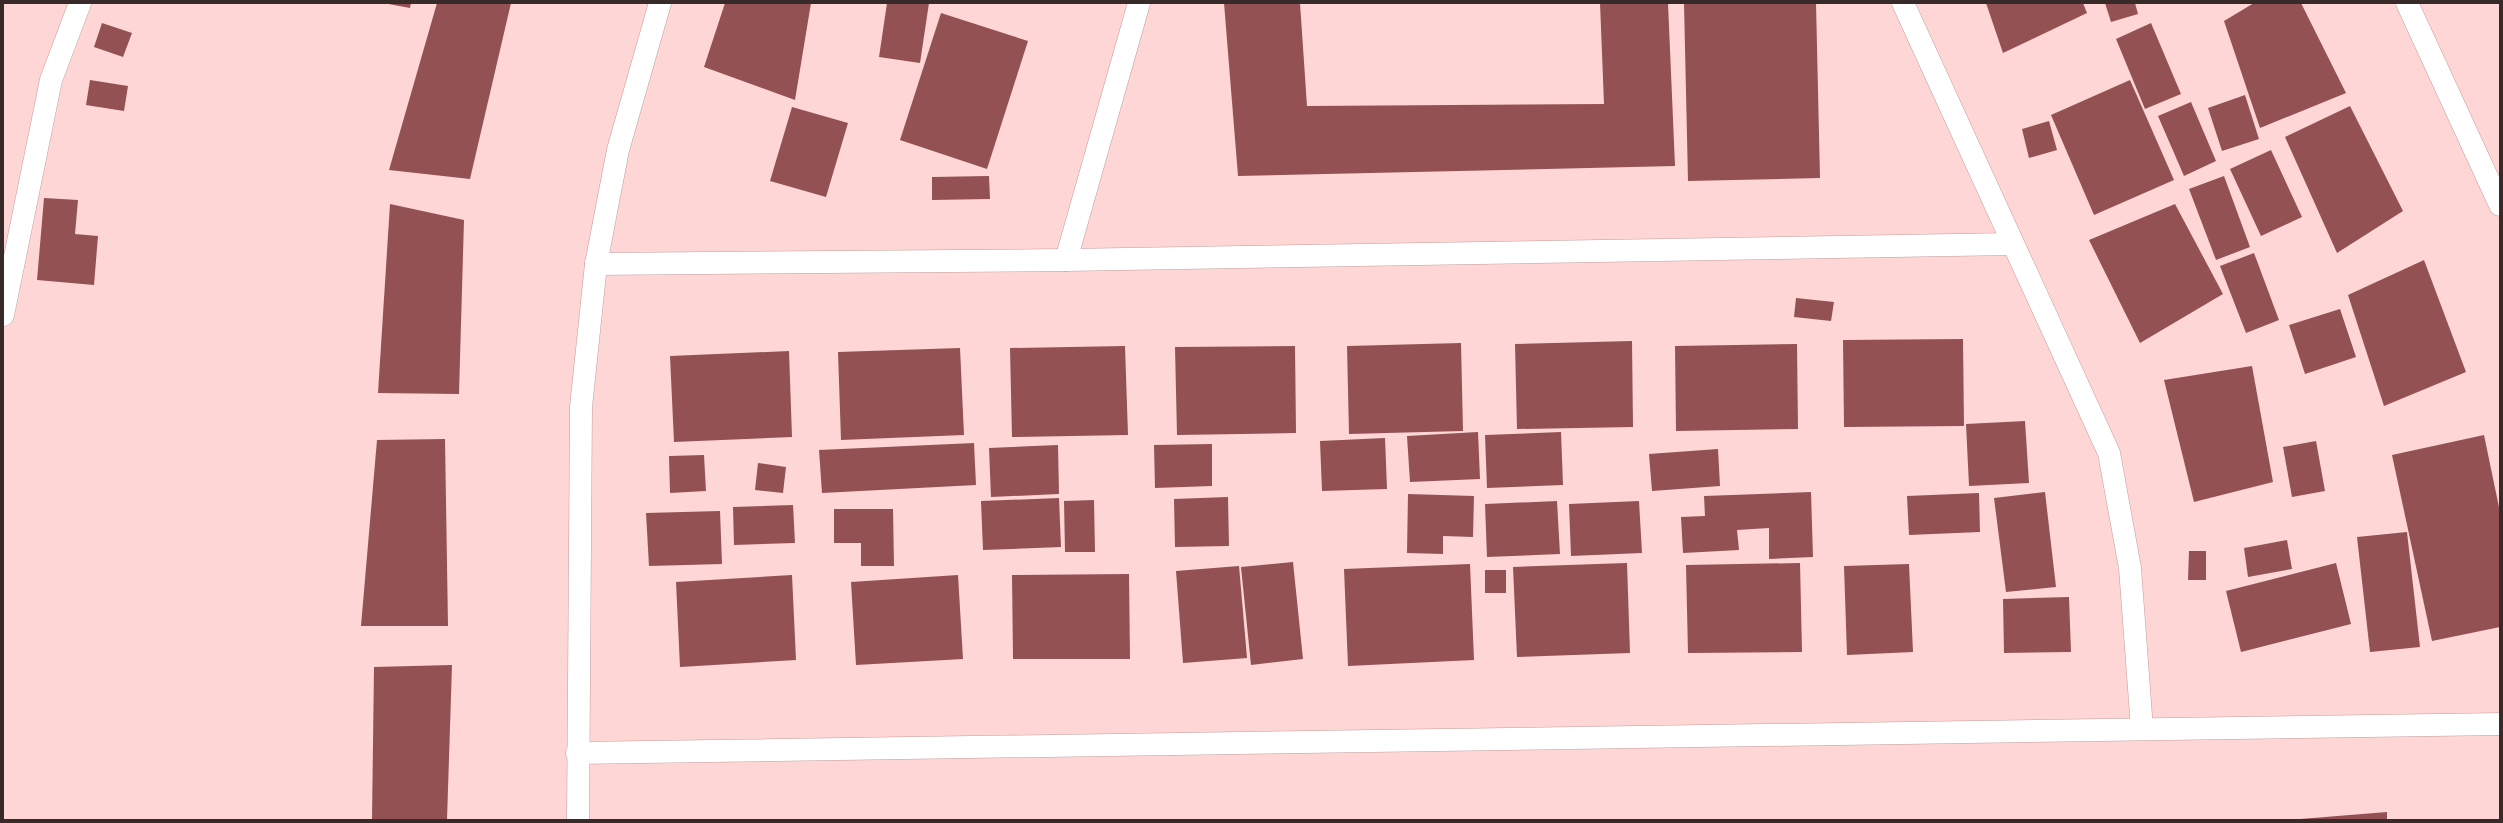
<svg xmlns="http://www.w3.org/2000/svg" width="2503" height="823" font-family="Arial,sans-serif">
	<rect width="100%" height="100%" fill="#fed6d5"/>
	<g fill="#945153">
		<polygon points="383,3 411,3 410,8"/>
		<polygon points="437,3 511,3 470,179 389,170"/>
		<polygon points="725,3 811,3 795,100 704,67"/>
		<polygon points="887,3 929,3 920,63 879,57"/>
		<polygon points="1224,3 1300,3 1307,106 1604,104 1600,3 1668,3 1675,166 1238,176"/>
		<polygon points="1684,3 1816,3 1820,178 1688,181"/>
		<polygon points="1986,3 2083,3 2087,13 2003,53"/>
		<polygon points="2105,3 2135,3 2138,14 2111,22"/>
		<polygon points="2254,3 2301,3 2346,93 2260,128 2224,21"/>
		<polygon points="941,13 1028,41 987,169 900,140"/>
		<polygon points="102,23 132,33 123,57 94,47"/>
		<polygon points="2151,23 2181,94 2145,109 2116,39"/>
		<polygon points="90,80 128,86 124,111 86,105"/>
		<polygon points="2130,80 2174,180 2094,215 2051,115"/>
		<polygon points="2245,95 2259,139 2222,151 2208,108"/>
		<polygon points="2191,102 2216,161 2184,176 2158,116"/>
		<polygon points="2350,106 2403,211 2337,253 2285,137"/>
		<polygon points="792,107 848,123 826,197 770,181"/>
		<polygon points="2049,121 2057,150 2029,158 2022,129"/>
		<polygon points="2271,150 2302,217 2261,236 2230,169"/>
		<polygon points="989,176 990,199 932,200 932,177"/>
		<polygon points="2224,176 2250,247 2216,260 2189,189"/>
		<polygon points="44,198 78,200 75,234 98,236 94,285 37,280"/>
		<polygon points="390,204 464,220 459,394 378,393"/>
		<polygon points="2175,204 2223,294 2140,343 2089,240"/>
		<polygon points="2254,253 2279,320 2246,333 2220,266"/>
		<polygon points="2424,260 2466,372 2384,406 2348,295"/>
		<polygon points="1796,298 1834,302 1831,321 1794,317"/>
		<polygon points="2340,309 2356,357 2305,374 2289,325"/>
		<polygon points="1963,339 1964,426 1844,427 1843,340"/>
		<polygon points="1632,341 1633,427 1517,429 1515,344"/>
		<polygon points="1461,343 1463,431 1349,434 1347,346"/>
		<polygon points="1797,344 1798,429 1676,431 1675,346"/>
		<polygon points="1125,346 1128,435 1012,437 1010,348"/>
		<polygon points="1295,346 1296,433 1177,435 1175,347"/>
		<polygon points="960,348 964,435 841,440 838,352"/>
		<polygon points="789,351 792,437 674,442 670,356"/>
		<polygon points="2252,366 2273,482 2194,502 2164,380"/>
		<polygon points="2025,421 2029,483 1969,486 1966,424"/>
		<polygon points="1478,432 1480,479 1410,482 1407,436"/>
		<polygon points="1561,432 1563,485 1487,488 1485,435"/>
		<polygon points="2484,435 2500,512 2500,627 2432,641 2392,455"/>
		<polygon points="1385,438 1387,489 1322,491 1320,441"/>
		<polygon points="445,439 448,626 361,626 377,440"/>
		<polygon points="2316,441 2325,491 2292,497 2283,447"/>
		<polygon points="974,443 976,485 822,493 819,450"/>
		<polygon points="1212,444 1212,486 1155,488 1154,445"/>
		<polygon points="1058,445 1059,494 991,497 989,448"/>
		<polygon points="1718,449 1720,486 1652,491 1649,454"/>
		<polygon points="704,455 706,491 670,493 669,456"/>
		<polygon points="758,463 786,467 783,493 755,490"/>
		<polygon points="1811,492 1813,557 1769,559 1769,528 1737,530 1739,550 1683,553 1681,517 1705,516 1704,496"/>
		<polygon points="2045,492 2056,587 2006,592 1994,498"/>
		<polygon points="1979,493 1980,532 1909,535 1907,496"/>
		<polygon points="1408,494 1474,496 1473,537 1443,536 1443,554 1407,553"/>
		<polygon points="1228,497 1229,546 1175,547 1174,499"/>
		<polygon points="1059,498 1061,547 983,550 981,501"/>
		<polygon points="1094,500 1095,552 1065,552 1064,501"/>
		<polygon points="1557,501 1560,554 1487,557 1485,504"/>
		<polygon points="1639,501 1642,553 1571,556 1569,504"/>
		<polygon points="793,505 795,543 734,545 733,507"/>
		<polygon points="834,509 893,509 894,566 861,566 861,543 834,543"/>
		<polygon points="720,511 722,564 649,566 646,513"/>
		<polygon points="2407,532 2420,647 2370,652 2357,537"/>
		<polygon points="2287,540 2292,569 2248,577 2244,548"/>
		<polygon points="2189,551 2206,551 2206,580 2188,580"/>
		<polygon points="1293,562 1303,659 1251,665 1241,567"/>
		<polygon points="1627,563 1630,653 1517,657 1513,567"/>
		<polygon points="1800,563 1802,652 1688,653 1686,565"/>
		<polygon points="2336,563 2351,624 2241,652 2226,591"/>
		<polygon points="1470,564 1474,660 1348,666 1344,569"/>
		<polygon points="1909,564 1913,652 1847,655 1844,566"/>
		<polygon points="1239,566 1247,658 1183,663 1176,571"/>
		<rect x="1485" y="570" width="21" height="23"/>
		<polygon points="1129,574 1130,659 1013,659 1012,575"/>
		<polygon points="792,575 796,660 680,667 676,582"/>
		<polygon points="958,575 963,659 856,665 851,582"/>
		<polygon points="2069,597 2071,652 2004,653 2003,599"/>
		<polygon points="452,665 447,820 372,820 374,667"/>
		<polygon points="2387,812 2387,820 2300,820 2300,819"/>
	</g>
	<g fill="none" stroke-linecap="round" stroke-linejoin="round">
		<g stroke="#c29c9c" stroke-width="23">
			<g id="street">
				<polyline points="1903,3 2109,453 2130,568 2142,729"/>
				<polyline points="2407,3 2500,205"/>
				<polyline points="1066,260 1139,3"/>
				<polyline points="596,264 1066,260 2012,244"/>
				<polyline points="3,315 51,80 80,3"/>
				<polyline points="577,753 2500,724"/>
				<polyline points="578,820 581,407 596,264 618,150 660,3"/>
			</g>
		</g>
		<use href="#street" stroke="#fff" stroke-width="22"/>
	</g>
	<rect width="2503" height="823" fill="none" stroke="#392a2a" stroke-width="8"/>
</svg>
